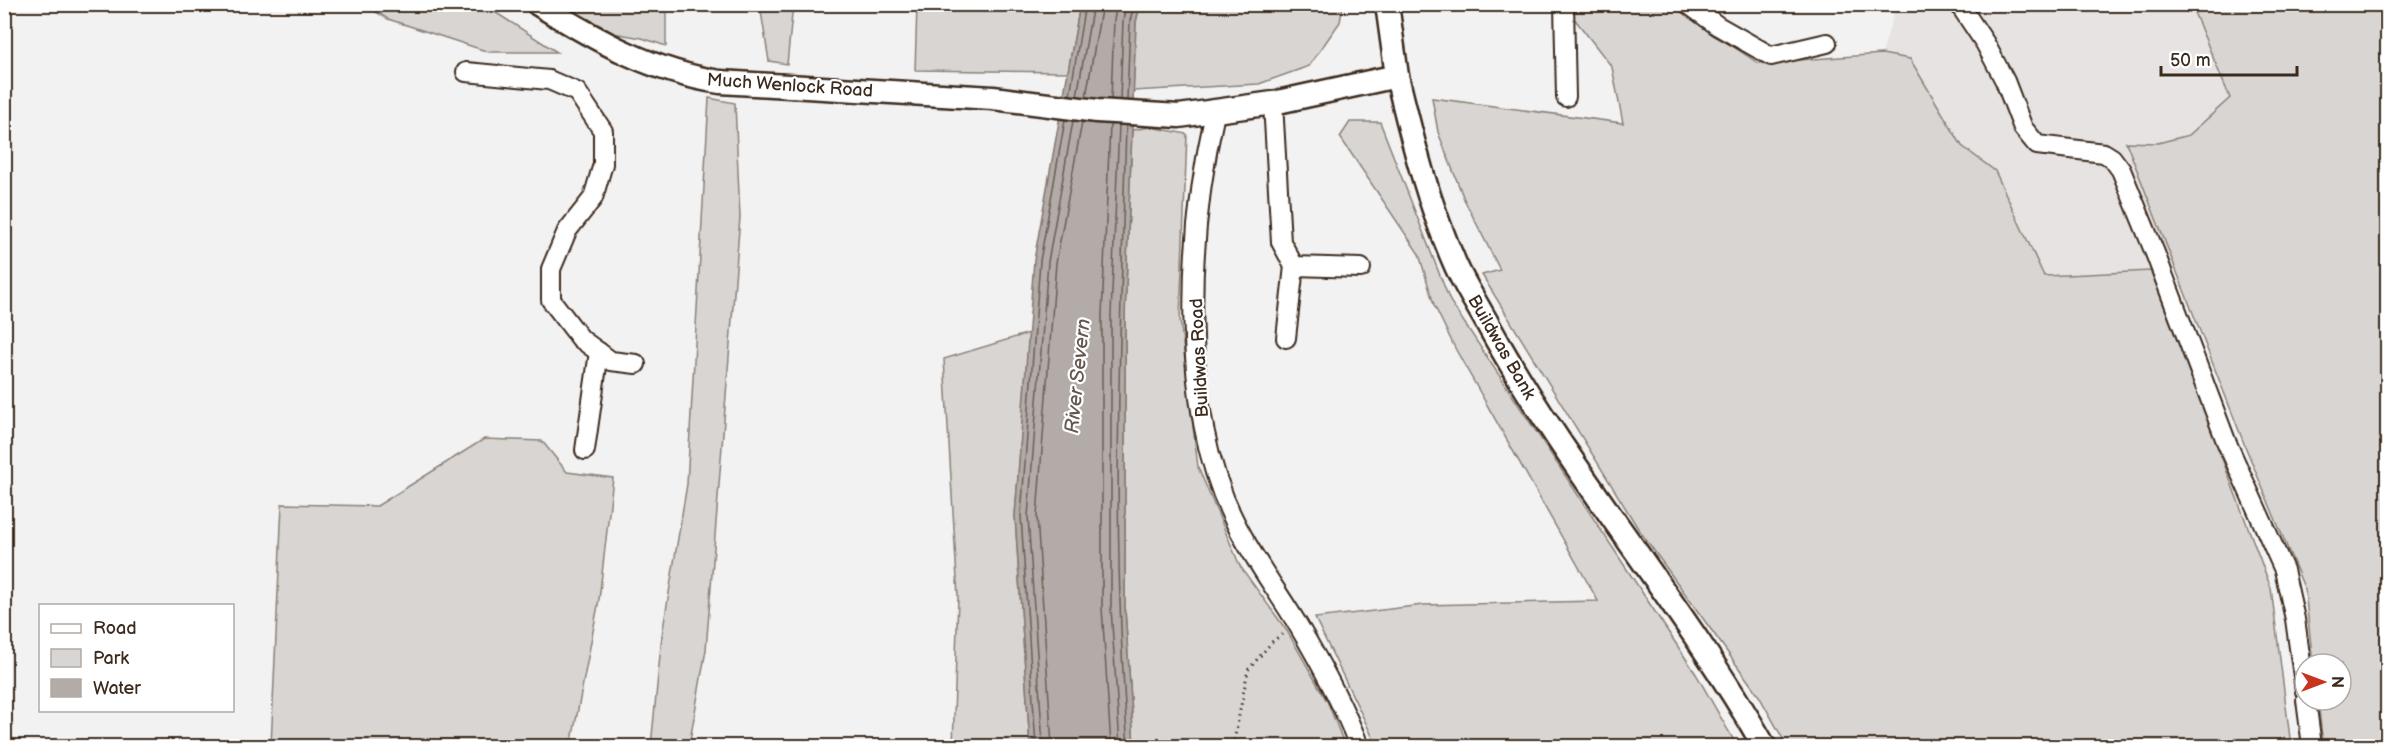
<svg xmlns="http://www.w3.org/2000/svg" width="2392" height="751" font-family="'Balsamiq Sans',sans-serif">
	<rect width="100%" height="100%" fill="#f3f2f2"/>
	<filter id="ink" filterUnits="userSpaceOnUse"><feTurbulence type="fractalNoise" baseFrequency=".0167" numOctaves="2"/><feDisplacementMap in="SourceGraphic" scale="12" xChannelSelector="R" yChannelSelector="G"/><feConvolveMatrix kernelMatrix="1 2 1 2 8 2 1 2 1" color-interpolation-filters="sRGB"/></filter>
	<g filter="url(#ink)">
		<polygon fill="#e6e3e2" points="1896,5 2191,5 2230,98 2189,135 2158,143 2127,143 2176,270 2044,276 1995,171 1962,146 1911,59 1882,54"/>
		<g fill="#d8d5d2" stroke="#8a8078" stroke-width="1.5">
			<polygon points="364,5 484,5 557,52 489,52 388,19"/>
			<polygon points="564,5 666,5 666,46 642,38 613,33"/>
			<polygon points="760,5 793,5 787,64 769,61"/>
			<polygon points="917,5 1080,5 1068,72 915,70"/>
			<polygon points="1140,5 1343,5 1340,22 1309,66 1259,84 1133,91 1136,22"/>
			<polygon points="1574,5 1671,5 1758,63 1882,54 1910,59 1962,146 1995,171 2044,276 2151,271 2271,588 2291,746 1787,746 1759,696 1639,530 1482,275 1500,270 1464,199 1438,132 1432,98 1623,123 1612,67 1573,17"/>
			<polygon points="2191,5 2387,5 2387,746 2323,746 2318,700 2341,700 2341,664 2313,664 2305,590 2245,446 2126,142 2158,143 2189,135 2230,98"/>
			<polygon points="709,98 735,103 740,217 706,650 689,746 651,746 662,635 687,484"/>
			<polygon points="1350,122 1380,122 1450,301 1696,674 1737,746 1377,746 1315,618 1423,605 1598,601 1456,350 1434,305 1419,254 1340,137"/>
			<polygon points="1150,127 1187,134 1180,319 1198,467 1240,566 1287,631 1328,703 1345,746 1134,746 1125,609 1125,315 1132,130"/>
			<polygon points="1029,333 1015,516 1030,746 953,746 958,597 944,359"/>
			<polygon points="484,439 542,441 567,472 613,478 599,600 571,746 271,746 282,504 377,506"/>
		</g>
		<polygon fill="#b2aba7" stroke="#827770" stroke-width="1.5" points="1080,5 1140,5 1136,22 1125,315 1125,609 1134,746 1030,746 1015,516 1034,260"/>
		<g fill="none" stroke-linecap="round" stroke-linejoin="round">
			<g stroke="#6b5e55" stroke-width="1.5">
				<polyline points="1070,95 1085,4"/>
				<polyline points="1077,96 1093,4"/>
				<polyline points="1086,97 1102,4"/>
				<polyline points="1111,99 1114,20 1117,4"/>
				<polyline points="1120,100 1123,21 1126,4"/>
				<polyline points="1127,100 1130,21 1134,4"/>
				<polyline points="1110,125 1102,315 1102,608 1111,746"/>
				<polyline points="1119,125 1111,315 1111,608 1120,746"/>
				<path d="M1126 126C1120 332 1111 540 1128 746"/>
				<polyline points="1036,746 1021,516 1040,261 1065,120"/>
				<polyline points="1043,746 1028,516 1048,262 1073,121"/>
				<polyline points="1052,746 1037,516 1056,263 1082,122"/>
			</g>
			<g stroke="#3b2a1e" stroke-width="22">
				<g id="minor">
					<polyline points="1564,4 1566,97"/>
					<polyline points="1688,4 1718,26 1771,56 1827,43"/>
					<polyline points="1959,4 1985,43 2005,81 2023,128 2037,145 2104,153 2112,158 2121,170 2155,253 2226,441 2284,570 2295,619 2305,691"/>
					<polyline points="466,72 549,80 577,92 603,131 603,164 593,198 567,231 551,269 551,300 581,339 611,361 636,364"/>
					<polyline points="1273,103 1281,242 1294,266 1361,268"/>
					<path d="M1215 113C1188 232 1178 407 1234 520 1252 557 1276 589 1298 625 1321 664 1343 704 1359 746"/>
					<polyline points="1286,338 1294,266"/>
					<polyline points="585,450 599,352"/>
					<polyline points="2306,700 2312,746"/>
				</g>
			</g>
			<g stroke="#3b2a1e" stroke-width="27">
				<g id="major">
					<path d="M538 4C596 40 653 72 720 82L993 98 1097 111 1179 116 1273 103 1397 76C1413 143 1428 203 1456 266 1466 288 1480 309 1491 330 1571 475 1682 602 1764 746"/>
					<polyline points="1387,4 1397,76"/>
				</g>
			</g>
			<polyline stroke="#3b2a1e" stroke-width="3" stroke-dasharray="1.5 4.5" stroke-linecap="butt" points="1233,746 1248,670 1272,642 1282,634"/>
			<use href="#minor" stroke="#fff" stroke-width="18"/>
			<use href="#major" stroke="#fff" stroke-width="22"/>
		</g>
	</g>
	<g text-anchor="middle" stroke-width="4.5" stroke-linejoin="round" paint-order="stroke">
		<g font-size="18" fill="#3b2a1e" stroke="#fff">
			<text transform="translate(790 85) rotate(4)" y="6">Much Wenlock Road</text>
			<text transform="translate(1502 347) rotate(60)" y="6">Buildwas Bank</text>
			<text transform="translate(1199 358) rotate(-93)" y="6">Buildwas Road</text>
		</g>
		<g font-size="20" font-style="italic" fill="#65574e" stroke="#fff">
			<text transform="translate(1077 376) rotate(-84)" y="7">River Severn</text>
		</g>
	</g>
	<rect width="2392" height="751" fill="none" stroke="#fff" stroke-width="24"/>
	<rect x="12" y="12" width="2368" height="727" fill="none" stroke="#3b2a1e" stroke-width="2" filter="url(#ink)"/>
	<rect x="39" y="604" width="195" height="108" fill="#ffffff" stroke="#b1aaa5" stroke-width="1.5"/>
	<rect x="51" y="624" width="30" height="9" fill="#ffffff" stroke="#b1aaa5" stroke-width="1.5"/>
	<text x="93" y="634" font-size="18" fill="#3b2a1e">Road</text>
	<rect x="51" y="649" width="30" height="18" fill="#d8d5d2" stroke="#b1aaa5" stroke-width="1.5"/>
	<text x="93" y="664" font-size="18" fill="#3b2a1e">Park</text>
	<rect x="51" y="679" width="30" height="18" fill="#b2aba7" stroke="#b1aaa5" stroke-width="1.5"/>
	<text x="93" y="694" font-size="18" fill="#3b2a1e">Water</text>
	<g transform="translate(2323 682) rotate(90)"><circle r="28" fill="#ffffff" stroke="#b1aaa5" stroke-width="1.5"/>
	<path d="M0-4.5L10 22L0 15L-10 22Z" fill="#c8321e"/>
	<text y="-9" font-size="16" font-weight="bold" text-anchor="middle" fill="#3b2a1e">N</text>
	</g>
	<path d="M2161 66v9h136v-9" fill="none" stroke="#3b2a1e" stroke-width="3"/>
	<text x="2170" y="66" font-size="18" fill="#3b2a1e" stroke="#ffffff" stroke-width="4.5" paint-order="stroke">50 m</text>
</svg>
